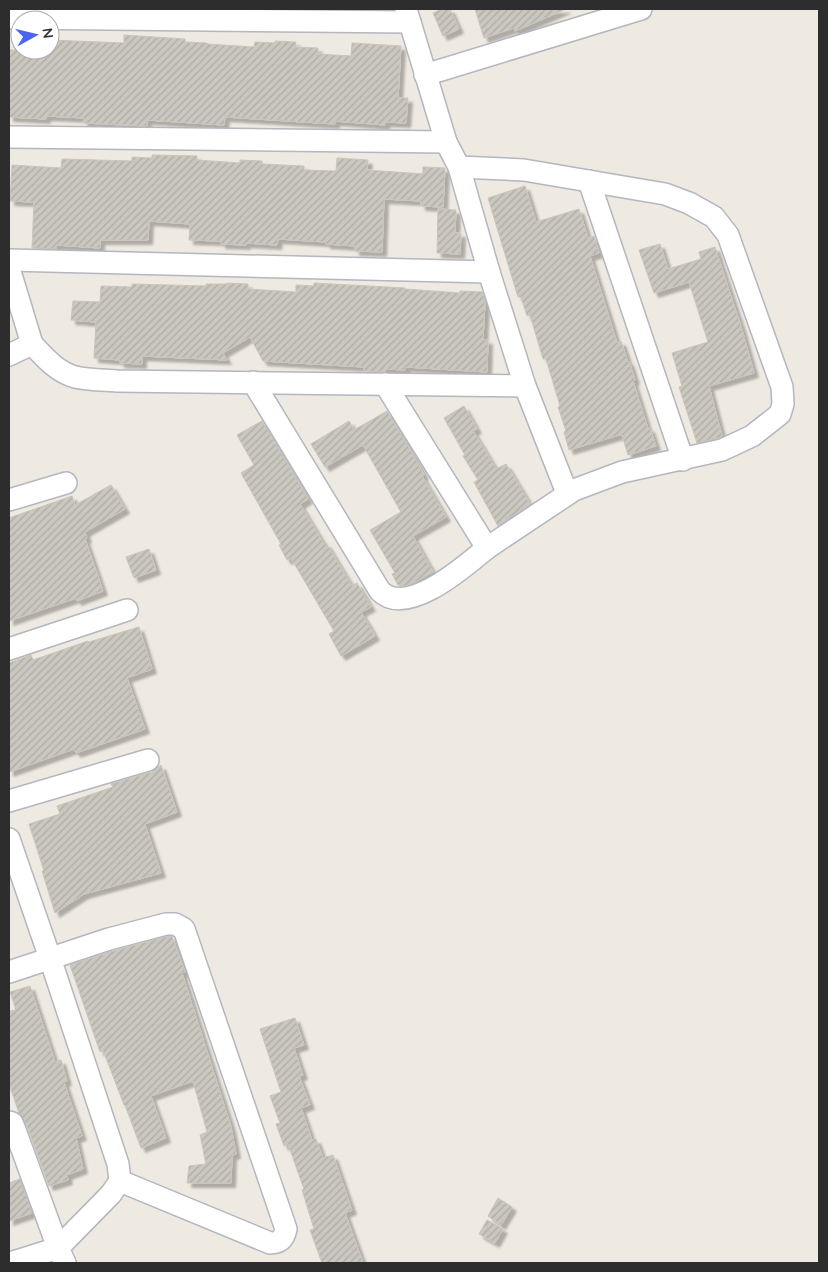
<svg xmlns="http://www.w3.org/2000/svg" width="828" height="1272" font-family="Quicksand,sans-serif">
	<defs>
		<pattern id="building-hatch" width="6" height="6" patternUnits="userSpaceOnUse" patternTransform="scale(1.25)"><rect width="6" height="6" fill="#cac7bf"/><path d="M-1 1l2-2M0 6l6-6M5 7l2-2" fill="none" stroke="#aeaba4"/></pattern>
		<filter id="shadow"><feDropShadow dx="4.5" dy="4.5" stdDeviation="1" flood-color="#0004"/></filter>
	</defs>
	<rect width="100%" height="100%" fill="#eee9e1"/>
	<g fill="url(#building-hatch)" stroke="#c9c5ba" filter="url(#shadow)">
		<polygon points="442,9 450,9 459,29 443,36 433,13"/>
		<polygon points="475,9 566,9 515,31 514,28 484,38"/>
		<polygon points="124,35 185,39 185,42 207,43 207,44 254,47 255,42 275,43 275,41 296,42 295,47 318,48 318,54 351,56 352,43 401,46 398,98 408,98 406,123 386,122 385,125 335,121 335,124 225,117 224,125 147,120 147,126 83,123 84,118 46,116 46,119 9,117 9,50 50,50 50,40 124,43"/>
		<polygon points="152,155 197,156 197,160 240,163 240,160 262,161 262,164 304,166 304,170 336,171 337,158 368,160 367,170 423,174 423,167 445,168 443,207 421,206 421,201 384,199 382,252 355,251 355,246 326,244 326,242 278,239 277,245 246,243 246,245 221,244 221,241 189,240 190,224 149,221 148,240 100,240 100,248 56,245 56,249 32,248 34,202 10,201 12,165 61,168 62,159 132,161 132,157 152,158"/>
		<polygon points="525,186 536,222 579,209 588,238 594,236 599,253 590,256 617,343 621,341 628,362 629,361 635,380 633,381 648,429 650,428 656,446 628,455 622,435 619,435 569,450 564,432 566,431 558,407 560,406 546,359 543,359 530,315 527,316 521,297 518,297 488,198"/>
		<polygon points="438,209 456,210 455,233 461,233 460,254 437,253"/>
		<polygon points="660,244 668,269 701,259 699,252 715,247 742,330 754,373 709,386 722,436 718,438 697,443 679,387 682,386 672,353 708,342 689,282 654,293 639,250"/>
		<polygon points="227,283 248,284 248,289 296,292 296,285 314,286 314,283 405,288 405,289 460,293 460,291 482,292 485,302 483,340 488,340 487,372 406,367 405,370 386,369 385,372 364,371 364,367 263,361 250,337 223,353 227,360 142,356 142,364 120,363 120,360 94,358 96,322 71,320 73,301 100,302 101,286 132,287 132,284 206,286 206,284 227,284"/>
		<polygon points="464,406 477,429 473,431 496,469 506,464 530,504 498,526 474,482 478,480 463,456 465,455 444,418"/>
		<polygon points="387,411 413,455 424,475 422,476 446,517 413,536 433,572 415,582 404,586 398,585 392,574 395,573 370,530 401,512 363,445 325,467 311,444 349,421 354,430"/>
		<polygon points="262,421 308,499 300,504 324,544 326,543 352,586 357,583 371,607 361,612 375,636 341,656 329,634 334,631 291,558 287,560 279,545 281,544 241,473 254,465 237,435"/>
		<polygon points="111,485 125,509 85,532 87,538 85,539 103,591 77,601 76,598 9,621 9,518 72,496 75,505"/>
		<polygon points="149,549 156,570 134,578 126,557"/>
		<polygon points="139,627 152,669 127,678 145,729 76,753 74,749 9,772 9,663 31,655 33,660 88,641 89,642"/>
		<polygon points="161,765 177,812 145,824 161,873 84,894 55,913 42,871 44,871 29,824 60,814 57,806 113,787 111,784 152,772"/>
		<polygon points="168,936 172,936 185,972 182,973 231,1127 236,1154 232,1155 231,1183 187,1183 189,1166 206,1164 200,1135 207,1132 193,1081 151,1096 166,1138 141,1148 125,1105 124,1105 103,1050 100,1052 70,965 113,951"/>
		<polygon points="30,986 55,1062 61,1060 67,1081 64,1082 82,1136 76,1138 83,1169 67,1175 68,1180 49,1186 27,1126 19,1113 9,1084 9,1011 16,1010 10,992"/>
		<polygon points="295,1018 304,1045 294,1048 303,1075 299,1076 310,1105 301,1108 312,1140 316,1139 323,1158 333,1155 352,1210 345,1213 363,1263 322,1263 310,1230 314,1229 302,1190 304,1189 288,1144 284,1146 276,1124 280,1123 270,1096 281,1092 260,1029"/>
		<polygon points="20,1179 32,1213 9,1221 9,1183"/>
		<polygon points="498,1198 512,1207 501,1225 488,1216"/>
		<polygon points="487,1220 503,1229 495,1243 479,1234"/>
	</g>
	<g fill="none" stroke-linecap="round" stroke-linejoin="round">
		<g stroke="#b4b6c0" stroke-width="24">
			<g id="minor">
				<polyline points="406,9 446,142 459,167 489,272 525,386 567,493"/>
				<polyline points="9,18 410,22"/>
				<polyline points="425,75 641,9"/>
				<polyline points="9,137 446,142"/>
				<polyline points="459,167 524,170 665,194 689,203 714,217 728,235 782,387 783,404 780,414 752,436 722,450 622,472 574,490 487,548"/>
				<polyline points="589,181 683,460"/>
				<polyline points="9,260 489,272"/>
				<polyline points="9,268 32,344 9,355"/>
				<path d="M32 344C44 357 57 372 75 377 88 380 104 380 117 381L525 386"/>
				<path d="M253 382 380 591C407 618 465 566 487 548L385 384"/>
				<polyline points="9,500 66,483"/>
				<polyline points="9,649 127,610"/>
				<polyline points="9,801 148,760"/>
				<polyline points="9,839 50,958 118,1164 120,1181 111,1194 58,1248 15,1130 12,1123 9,1122"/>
				<path d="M9 972 109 939 166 924H175L184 929 286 1229C284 1239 280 1243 270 1243L120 1181"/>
				<polyline points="10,1263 58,1248 65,1263"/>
			</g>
		</g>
		<use href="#minor" stroke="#fff" stroke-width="21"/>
	</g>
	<rect width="828" height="1272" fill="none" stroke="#2d2d2d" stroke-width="20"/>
	<g transform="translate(35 35) rotate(82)"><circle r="24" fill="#ffffff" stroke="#ababab"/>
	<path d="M0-4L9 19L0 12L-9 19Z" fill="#4b65f0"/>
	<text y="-8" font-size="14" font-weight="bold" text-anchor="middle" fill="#2d2d2d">N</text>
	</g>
</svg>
